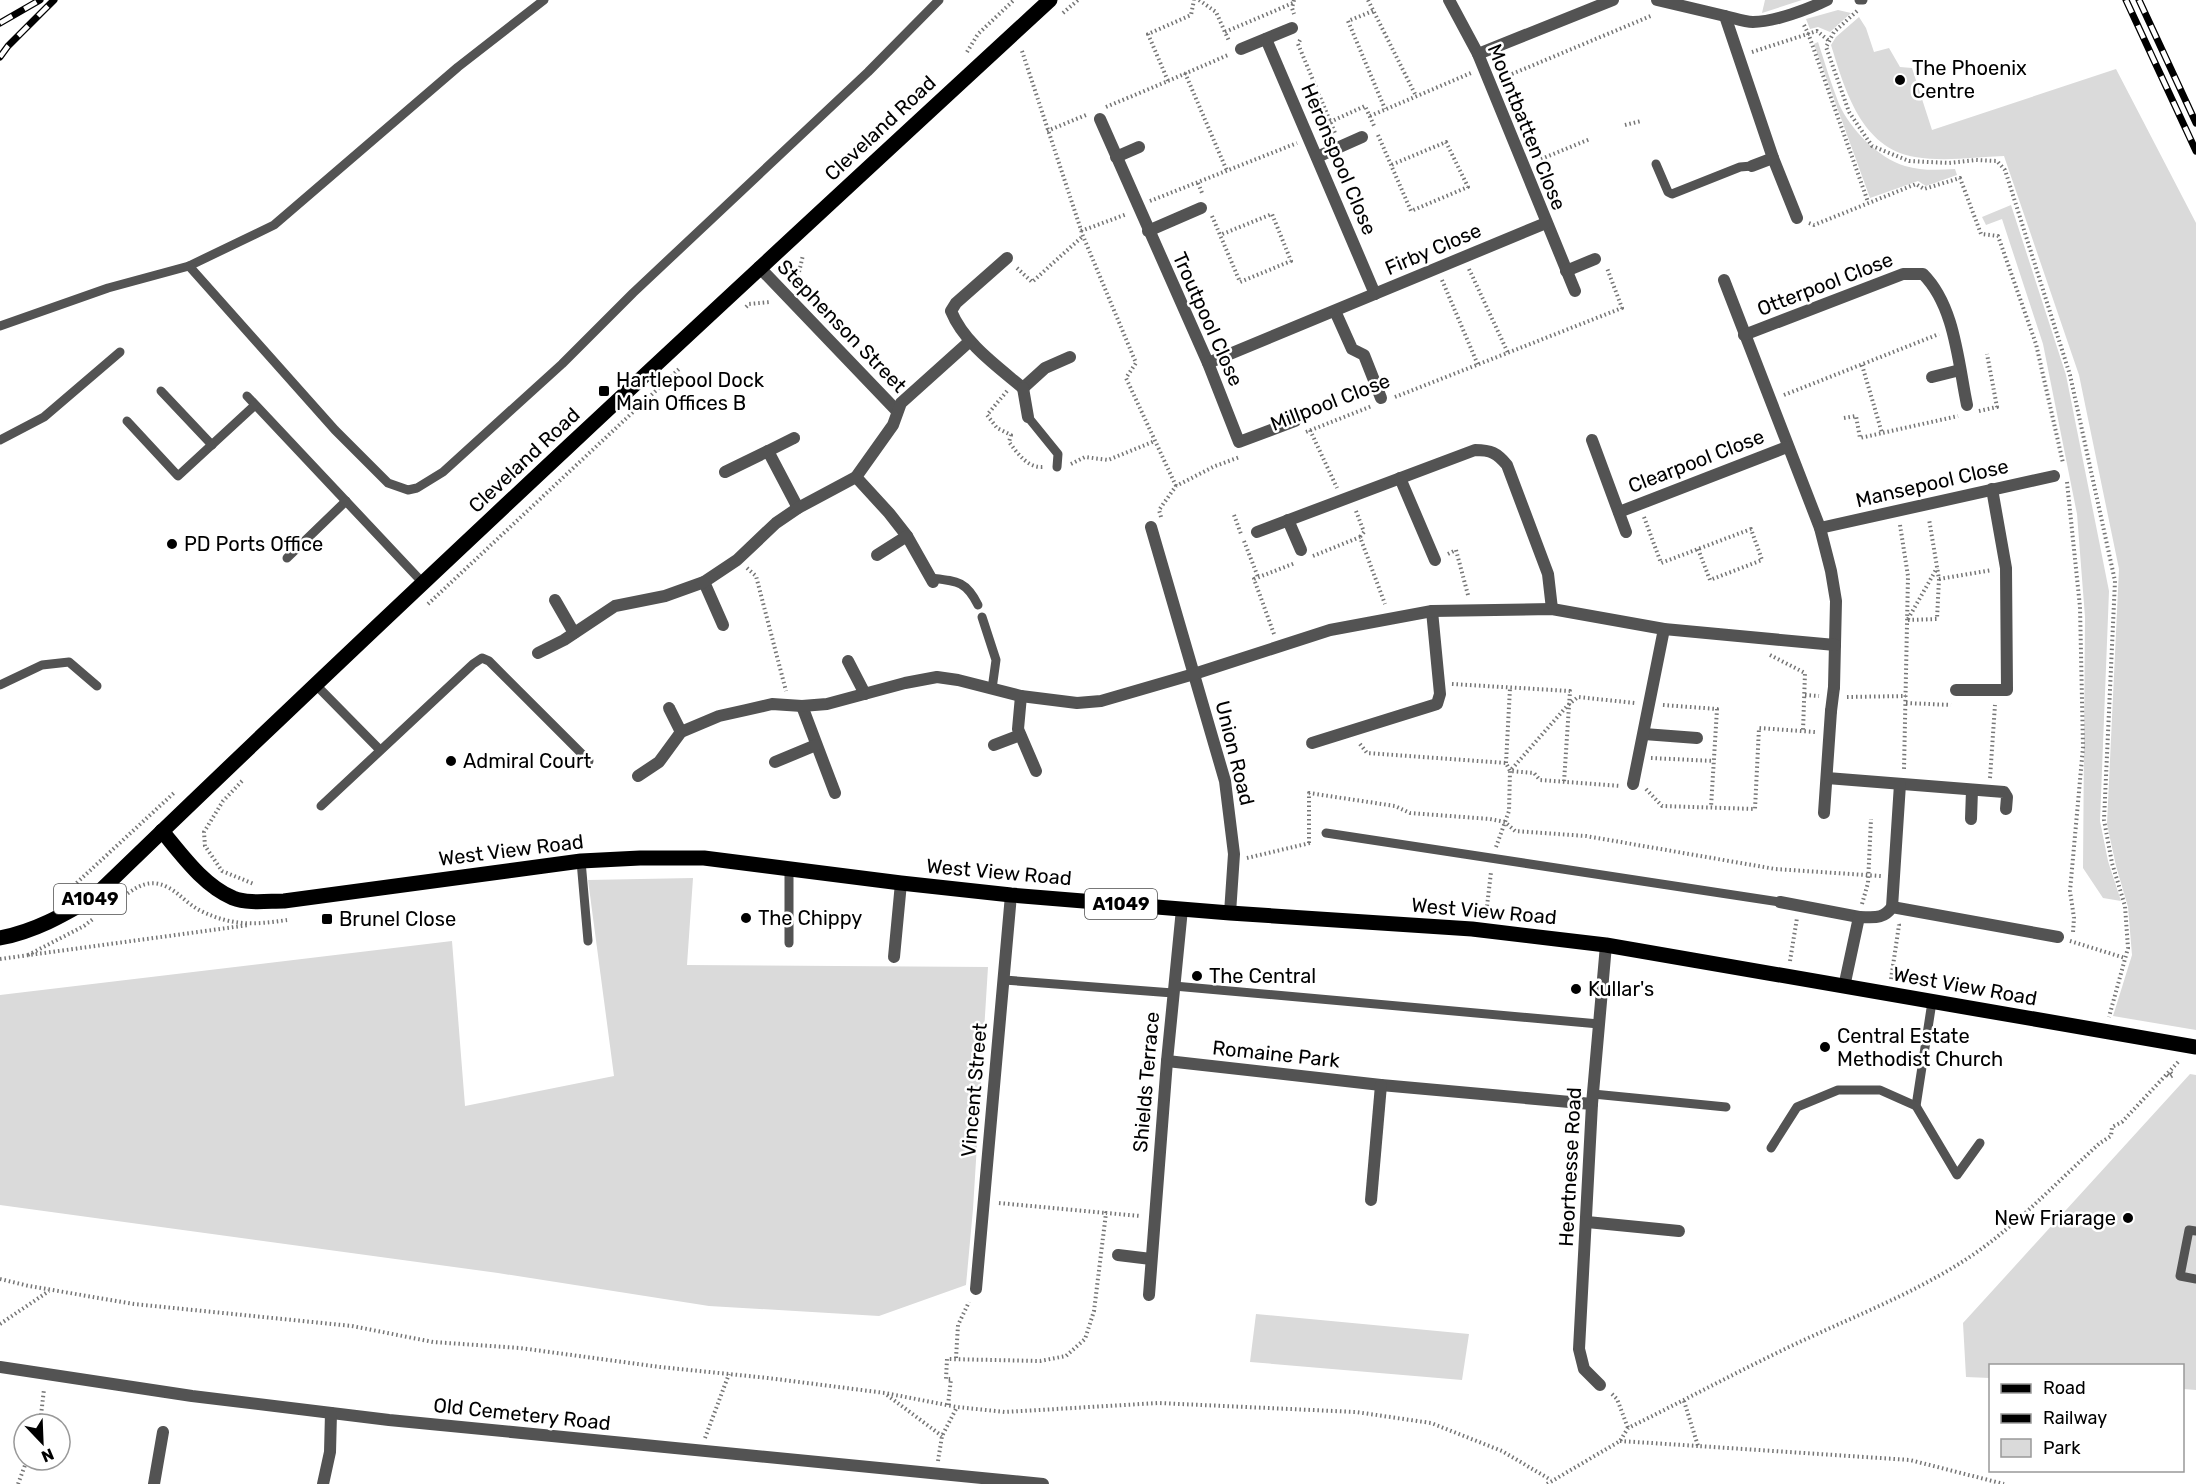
<svg xmlns="http://www.w3.org/2000/svg" width="2196" height="1484" font-family="Rubik,sans-serif">
	<rect width="100%" height="100%" fill="#fff"/>
	<g fill="#dadada">
		<polygon points="1765,0 1802,0 1762,13"/>
		<polygon points="1838,10 1851,13 1830,32 1818,27 1810,29 1806,19"/>
		<path d="M1859 17 1866 28 1874 52 1889 48 1900 67 1912 68 1932 130 2116 69 2196 223V1030L2113 1016 2132 955 2128 907 2116 866 2107 824 2119 569 2079 375 2004 156C1975 157 1945 162 1915 157 1861 148 1845 90 1831 45L1836 37Z"/>
		<path d="M1818 42C1825 63 1831 84 1839 104 1850 129 1878 158 1905 166 1922 171 1938 170 1955 169L1957 175 1926 186 1918 181 1870 198 1814 44Z"/>
		<polygon points="2011,205 2066,375 2109,591 2100,821 2108,861 2121,901 2103,898 2083,868 2085,617 2077,514 2043,344 2002,219 1986,225 1982,217"/>
		<polygon points="693,878 687,965 988,967 973,1209 966,1285 879,1316 709,1306 498,1273 0,1205 0,995 452,941 465,1106 614,1076 588,880"/>
		<polygon points="2190,1074 2196,1075 2196,1390 2183,1389 2182,1366 1990,1366 1990,1378 1966,1377 1963,1323"/>
		<polygon points="1256,1314 1469,1334 1462,1380 1250,1362"/>
	</g>
	<g fill="none" stroke-linecap="round" stroke-linejoin="round">
		<g stroke="#757575" stroke-width="4" stroke-dasharray="1.5 3" stroke-linecap="butt">
			<polyline points="1199,0 1216,12 1229,41"/>
			<polyline points="1294,0 1292,8 1294,14"/>
			<polyline points="1368,0 1416,96"/>
			<polyline points="1373,11 1348,21 1385,109"/>
			<polyline points="1857,11 1834,32 1826,47 1849,112 1872,146 1909,161 1949,163 1976,160 1997,161 2005,170 2070,375 2115,581 2104,820 2112,863 2125,906 2128,948 2109,1017"/>
			<polyline points="1063,13 1078,0"/>
			<polyline points="1804,25 1808,33 1868,202"/>
			<polyline points="1225,32 1293,3"/>
			<polyline points="1300,40 1298,44 1335,133"/>
			<polyline points="1022,51 1083,236 1136,363 1126,378 1176,486"/>
			<polyline points="967,52 978,34 1014,0"/>
			<polyline points="1752,52 1817,31 1828,40"/>
			<polyline points="1185,73 1227,171"/>
			<polyline points="1512,74 1653,15"/>
			<polyline points="1168,81 1228,55"/>
			<polyline points="1106,107 1168,81 1148,34 1191,15 1194,0"/>
			<polyline points="1370,116 1471,73"/>
			<polyline points="1330,122 1365,106 1375,128"/>
			<polyline points="1625,125 1641,121"/>
			<polyline points="1047,131 1086,115"/>
			<polyline points="1378,135 1411,211 1468,187 1446,142 1391,165"/>
			<polyline points="1541,159 1590,139"/>
			<polyline points="1198,183 1202,193"/>
			<polyline points="1150,201 1297,143"/>
			<polyline points="1212,216 1240,282 1291,261 1272,214 1220,235"/>
			<polyline points="1809,223 1814,225 1916,184 1924,189 1960,178 1981,234 1998,236 2036,344 2063,463"/>
			<polyline points="1081,231 1127,214"/>
			<polyline points="1017,268 1032,282 1083,236"/>
			<polyline points="1469,269 1508,353"/>
			<polyline points="1442,280 1478,365"/>
			<polyline points="796,285 803,255"/>
			<polyline points="746,307 749,304 770,302"/>
			<polyline points="1862,365 1882,433 1958,416"/>
			<path d="M1007 391 987 415 997 428 1011 435 1009 442C1018 454 1028 468 1043 467"/>
			<polyline points="1784,395 1939,334"/>
			<polyline points="1395,397 1622,308 1607,268"/>
			<polyline points="1979,411 1997,407 1987,354"/>
			<polyline points="1844,418 1856,416 1860,438 1882,433"/>
			<polyline points="1310,430 1337,488"/>
			<polyline points="1306,432 1372,406"/>
			<polyline points="1071,464 1085,457 1108,460 1155,441"/>
			<polyline points="2067,482 2080,607 2083,747 2070,891 2074,918 2073,932"/>
			<polyline points="1356,511 1364,532 1360,537"/>
			<polyline points="1234,515 1241,534"/>
			<polyline points="1161,517 1159,510 1176,486 1215,466 1240,457"/>
			<polyline points="1644,517 1661,563 1751,529 1762,560 1710,580 1698,549"/>
			<polyline points="1900,525 1908,576 1904,769"/>
			<polyline points="1244,541 1258,577"/>
			<polyline points="1448,554 1456,550 1468,595"/>
			<polyline points="1313,556 1360,537 1385,604"/>
			<polyline points="747,568 756,576 786,691"/>
			<polyline points="1939,579 1992,570"/>
			<polyline points="428,604 679,369"/>
			<polyline points="1908,619 1937,568"/>
			<polyline points="1908,620 1937,619 1939,579 1929,519"/>
			<polyline points="1274,634 1254,579 1295,563"/>
			<polyline points="1770,655 1805,673 1803,731"/>
			<polyline points="1452,684 1570,691 1564,782"/>
			<polyline points="1805,695 1819,696"/>
			<polyline points="1847,697 1906,696"/>
			<polyline points="1906,703 1951,705"/>
			<polyline points="1663,705 1717,709 1711,807"/>
			<polyline points="1360,744 1367,753 1506,763 1510,771 1534,773 1540,780 1621,786"/>
			<polyline points="1651,758 1714,761"/>
			<polyline points="1506,763 1510,688"/>
			<polyline points="1990,778 1995,705"/>
			<polyline points="242,781 223,801 204,832 205,846 222,871 254,884"/>
			<polyline points="1646,789 1662,806 1755,809 1759,728 1815,732"/>
			<polyline points="1309,843 1309,793 1395,806 1410,813 1490,819 1505,822 1515,831 1586,836 1775,869 1881,876"/>
			<polyline points="1496,847 1509,811 1510,771 1568,705 1578,697 1635,703"/>
			<polyline points="1247,858 1310,843"/>
			<polyline points="70,889 175,792"/>
			<path d="M113 904C138 886 151 873 178 894 185 900 193 907 201 911 232 926 254 925 287 920"/>
			<polyline points="1862,904 1868,883 1871,819"/>
			<polyline points="1486,915 1491,872"/>
			<polyline points="2070,941 2125,958"/>
			<polyline points="28,955 84,926 93,919"/>
			<polyline points="0,959 249,925"/>
			<polyline points="1790,961 1797,918"/>
			<polyline points="1891,979 1899,925 1898,922"/>
			<polyline points="2167,1075 2170,1077 2173,1075 2170,1072"/>
			<polyline points="999,1203 1106,1213"/>
			<polyline points="0,1279 29,1286 134,1304 352,1326 433,1342 520,1348 660,1367 768,1378 885,1393 957,1407 1005,1412 1158,1403 1356,1412 1431,1423 1502,1451 1551,1480"/>
			<polyline points="0,1324 49,1291"/>
			<polyline points="956,1358 958,1325 969,1302"/>
			<polyline points="1612,1394 1617,1399 1628,1428"/>
			<polyline points="887,1395 942,1436"/>
			<polyline points="1684,1401 1698,1446 1910,1460 2004,1484"/>
			<polyline points="948,1405 951,1379 946,1379 947,1359 1040,1361 1066,1356 1085,1339 1094,1311 1106,1213 1141,1216"/>
			<polyline points="40,1424 44,1389"/>
			<polyline points="705,1438 729,1374"/>
			<polyline points="1620,1441 1698,1446"/>
			<polyline points="938,1461 942,1436 957,1407"/>
			<polyline points="18,1484 27,1460"/>
			<path d="M1547 1484 1620 1441 1628 1428C1681 1402 1733 1374 1787 1348 1851 1317 1918 1293 1977 1252 2022 1220 2060 1179 2100 1143L2111 1136 2112 1127 2122 1122 2179 1061"/>
		</g>
		<g stroke="#535353" stroke-width="9">
			<polyline points="1859,0 1863,0"/>
			<polyline points="1656,164 1668,192 1672,194 1740,167 1752,166"/>
			<polyline points="189,266 335,430 388,483 408,490 417,488 443,472 562,364 633,293 868,72 939,0"/>
			<polyline points="0,326 108,288 189,266 274,225 458,67 544,0"/>
			<polyline points="161,391 212,445"/>
			<polyline points="247,396 423,583"/>
			<polyline points="1028,417 1058,454 1057,467"/>
			<polyline points="127,421 178,476 255,405"/>
			<polyline points="0,440 44,417 120,352"/>
			<polyline points="287,558 346,501"/>
			<path d="M931 578C957 581 966 581 978 605"/>
			<polyline points="982,617 996,660 992,689"/>
			<polyline points="315,684 380,750"/>
			<polyline points="0,685 42,665 69,662 97,686"/>
			<polyline points="321,806 473,664 482,658 489,661 589,761"/>
			<polyline points="1326,833 1780,902"/>
			<polyline points="581,861 588,941"/>
			<polyline points="789,943 789,867"/>
			<polyline points="1004,980 1173,993"/>
			<polyline points="1174,986 1599,1024"/>
			<polyline points="1593,1094 1726,1107"/>
			<polyline points="1916,1106 1932,1002"/>
			<polyline points="1771,1148 1797,1107 1838,1090 1880,1090 1916,1106 1957,1175 1980,1143"/>
			<polyline points="2196,1231 2189,1230 2180,1276 2196,1279"/>
		</g>
		<polyline stroke="#535353" stroke-width="12" points="1831,711 1834,687"/>
		<g stroke="#535353" stroke-width="12">
			<polyline points="1449,0 1478,54 1575,291"/>
			<polyline points="1657,0 1725,16 1773,158 1797,218"/>
			<path d="M1725 16C1734 18 1744 22 1753 22 1774 22 1809 9 1827 0"/>
			<polyline points="1266,39 1375,294"/>
			<polyline points="1241,49 1292,28"/>
			<polyline points="1478,54 1613,0"/>
			<polyline points="1100,119 1208,363 1239,442 1295,421"/>
			<polyline points="1116,157 1139,147"/>
			<polyline points="1317,157 1362,137"/>
			<polyline points="1752,166 1773,158"/>
			<polyline points="1148,231 1201,208"/>
			<path d="M1007 258 956 303 951 311C964 343 997 366 1023 388L1045 368 1070 357"/>
			<polyline points="759,267 897,411"/>
			<polyline points="1566,271 1595,259"/>
			<polyline points="1724,280 1820,528 1831,571 1836,601 1834,687"/>
			<polyline points="1335,311 1352,349 1364,355 1381,398"/>
			<path d="M1744 335 1903 274H1923C1955 306 1958 362 1967 405"/>
			<polyline points="1208,363 1546,223"/>
			<polyline points="1932,377 1960,370"/>
			<polyline points="1023,388 1028,417"/>
			<polyline points="1592,440 1626,532"/>
			<polyline points="768,451 794,438"/>
			<polyline points="725,472 768,451 798,508"/>
			<polyline points="856,477 889,513 907,536 933,582"/>
			<polyline points="1400,478 1435,560"/>
			<polyline points="1619,512 1787,447"/>
			<polyline points="1288,520 1301,550"/>
			<polyline points="1151,527 1225,781 1234,854 1230,913"/>
			<polyline points="1820,528 2054,476"/>
			<path d="M1257 532 1475 450C1491 450 1497 453 1507 465L1548 574 1552 609"/>
			<polyline points="877,555 907,536"/>
			<polyline points="704,582 723,625"/>
			<polyline points="555,600 574,633"/>
			<polyline points="538,653 564,640 615,606 665,596 704,582 737,560 776,523 798,508 856,477 893,425 901,403 970,341"/>
			<polyline points="848,661 865,694"/>
			<polyline points="1956,690 2007,690 2006,568 1992,489"/>
			<polyline points="1021,696 1018,729 1036,771"/>
			<polyline points="802,706 835,793"/>
			<polyline points="669,708 681,732"/>
			<polyline points="1644,734 1697,738"/>
			<polyline points="1312,743 1437,704 1440,694 1432,611"/>
			<polyline points="994,745 1020,735"/>
			<polyline points="775,762 816,745"/>
			<polyline points="638,776 659,762 681,732 719,716 746,710 772,704 802,706 827,704 905,683 937,677 958,680 1021,696 1077,703 1101,701 1194,674 1330,630 1432,611 1552,609 1664,629 1835,645"/>
			<polyline points="1827,778 2004,792 2007,797 2006,809"/>
			<polyline points="1633,784 1664,629"/>
			<polyline points="1824,813 1831,711"/>
			<polyline points="1971,819 1972,790"/>
			<polyline points="1780,902 1859,917"/>
			<polyline points="1892,907 2058,937"/>
			<polyline points="894,957 901,883"/>
			<path d="M1844 987 1859 917C1873 917 1883 920 1892 907L1900 784"/>
			<polyline points="1167,1061 1381,1085 1592,1104"/>
			<polyline points="1371,1200 1381,1085"/>
			<polyline points="1587,1222 1679,1231"/>
			<polyline points="1118,1255 1151,1259"/>
			<polyline points="976,1289 1011,895"/>
			<polyline points="1149,1295 1167,1061 1182,909"/>
			<polyline points="0,1367 192,1396 389,1420 1043,1484"/>
			<polyline points="1600,1385 1584,1369 1579,1349 1592,1104 1606,945"/>
			<polyline points="154,1484 163,1432"/>
			<polyline points="323,1484 330,1452 331,1413"/>
		</g>
		<g stroke="#000" stroke-width="15">
			<path d="M162 831C182 855 203 885 233 898 248 904 268 901 284 901L581 861 640 858H704L901 883 1011 895 1230 913 1472 929 1606 945 2196 1047"/>
			<path d="M0 938C36 931 63 915 94 897 408 593 729 296 1050 0"/>
		</g>
		<g stroke="#000" stroke-width="7">
			<g id="rail">
				<polyline points="2126,0 2196,151"/>
				<polyline points="2139,0 2196,123"/>
				<polyline points="0,23 40,0"/>
				<polyline points="0,57 8,46 54,0"/>
			</g>
		</g>
		<use href="#rail" stroke="#fff" stroke-width="4.5" stroke-dasharray="14" stroke-linecap="butt"/>
	</g>
	<g fill="#000" stroke="#fff" stroke-width="2">
		<circle cx="1900" cy="80" r="6"/>
		<rect x="598" y="385" width="12" height="12" rx="3"/>
		<circle cx="172" cy="544" r="6"/>
		<circle cx="451" cy="761" r="6"/>
		<circle cx="746" cy="918" r="6"/>
		<rect x="321" y="913" width="12" height="12" rx="3"/>
		<circle cx="1197" cy="976" r="6"/>
		<circle cx="1576" cy="989" r="6"/>
		<circle cx="1825" cy="1047" r="6"/>
		<circle cx="2128" cy="1218" r="6"/>
	</g>
	<g text-anchor="middle" stroke-width="5" stroke-linejoin="round" paint-order="stroke">
		<g fill="#fff" stroke="#4c4c4c" stroke-width="1.5">
			<rect x="54" y="884" width="72" height="30" rx="4.5"/>
			<rect x="1085" y="889" width="72" height="30" rx="4.5"/>
		</g>
		<g font-size="18" font-weight="bold" fill="#000">
			<text x="90" y="905">A1049</text>
			<text x="1121" y="910">A1049</text>
		</g>
		<g font-size="20" fill="#000" stroke="#fff" text-anchor="start">
			<text x="1912" y="75">The Phoenix<tspan x="1912" dy="23">Centre</tspan></text>
			<text x="616" y="387">Hartlepool Dock<tspan x="616" dy="23">Main Offices B</tspan></text>
			<text x="184" y="551">PD Ports Office</text>
			<text x="463" y="768">Admiral Court</text>
			<text x="758" y="925">The Chippy</text>
			<text x="339" y="926">Brunel Close</text>
			<text x="1209" y="983">The Central</text>
			<text x="1588" y="996">Kullar's</text>
			<text x="1837" y="1043">Central Estate<tspan x="1837" dy="23">Methodist Church</tspan></text>
			<text x="2116" y="1225" text-anchor="end">New Friarage</text>
		</g>
		<g font-size="20" fill="#000" stroke="#fff">
			<text transform="translate(1527 127) rotate(68)" y="7">Mountbatten Close</text>
			<text transform="translate(880 128) rotate(-43)" y="7">Cleveland Road</text>
			<text transform="translate(1339 159) rotate(67)" y="7">Heronspool Close</text>
			<text transform="translate(1433 249) rotate(-23)" y="7">Firby Close</text>
			<text transform="translate(1825 284) rotate(-21)" y="7">Otterpool Close</text>
			<text transform="translate(1208 319) rotate(66)" y="7">Troutpool Close</text>
			<text transform="translate(842 326) rotate(46)" y="7">Stephenson Street</text>
			<text transform="translate(1330 402) rotate(-21)" y="7">Millpool Close</text>
			<text transform="translate(524 460) rotate(-43)" y="7">Cleveland Road</text>
			<text transform="translate(1696 461) rotate(-21)" y="7">Clearpool Close</text>
			<text transform="translate(1932 483) rotate(-13)" y="7">Mansepool Close</text>
			<text transform="translate(1235 753) rotate(76)" y="7">Union Road</text>
			<text transform="translate(511 850) rotate(-7)" y="7">West View Road</text>
			<text transform="translate(999 872) rotate(5)" y="7">West View Road</text>
			<text transform="translate(1484 911) rotate(5)" y="7">West View Road</text>
			<text transform="translate(1965 986) rotate(10)" y="7">West View Road</text>
			<text transform="translate(1276 1054) rotate(6)" y="7">Romaine Park</text>
			<text transform="translate(1146 1082) rotate(-85)" y="7">Shields Terrace</text>
			<text transform="translate(974 1090) rotate(-85)" y="7">Vincent Street</text>
			<text transform="translate(1570 1167) rotate(-87)" y="7">Heortnesse Road</text>
			<text transform="translate(522 1414) rotate(6)" y="7">Old Cemetery Road</text>
		</g>
	</g>
	<rect x="1989" y="1364" width="195" height="108" fill="#ffffff" stroke="#999999" stroke-width="1.5"/>
	<rect x="2001" y="1384" width="30" height="9" fill="#000000" stroke="#999999" stroke-width="1.5"/>
	<text x="2043" y="1394" font-size="18" fill="#000000">Road</text>
	<rect x="2001" y="1414" width="30" height="9" fill="#000000" stroke="#999999" stroke-width="1.5"/>
	<text x="2043" y="1424" font-size="18" fill="#000000">Railway</text>
	<rect x="2001" y="1439" width="30" height="18" fill="#dadada" stroke="#999999" stroke-width="1.5"/>
	<text x="2043" y="1454" font-size="18" fill="#000000">Park</text>
	<g transform="translate(42 1442) rotate(157)"><circle r="28" fill="#ffffff" stroke="#999999" stroke-width="1.5"/>
	<path d="M0-4.5L10 22L0 15L-10 22Z" fill="#000000"/>
	<text y="-9" font-size="16" font-weight="bold" text-anchor="middle" fill="#000000">N</text>
	</g>
</svg>
